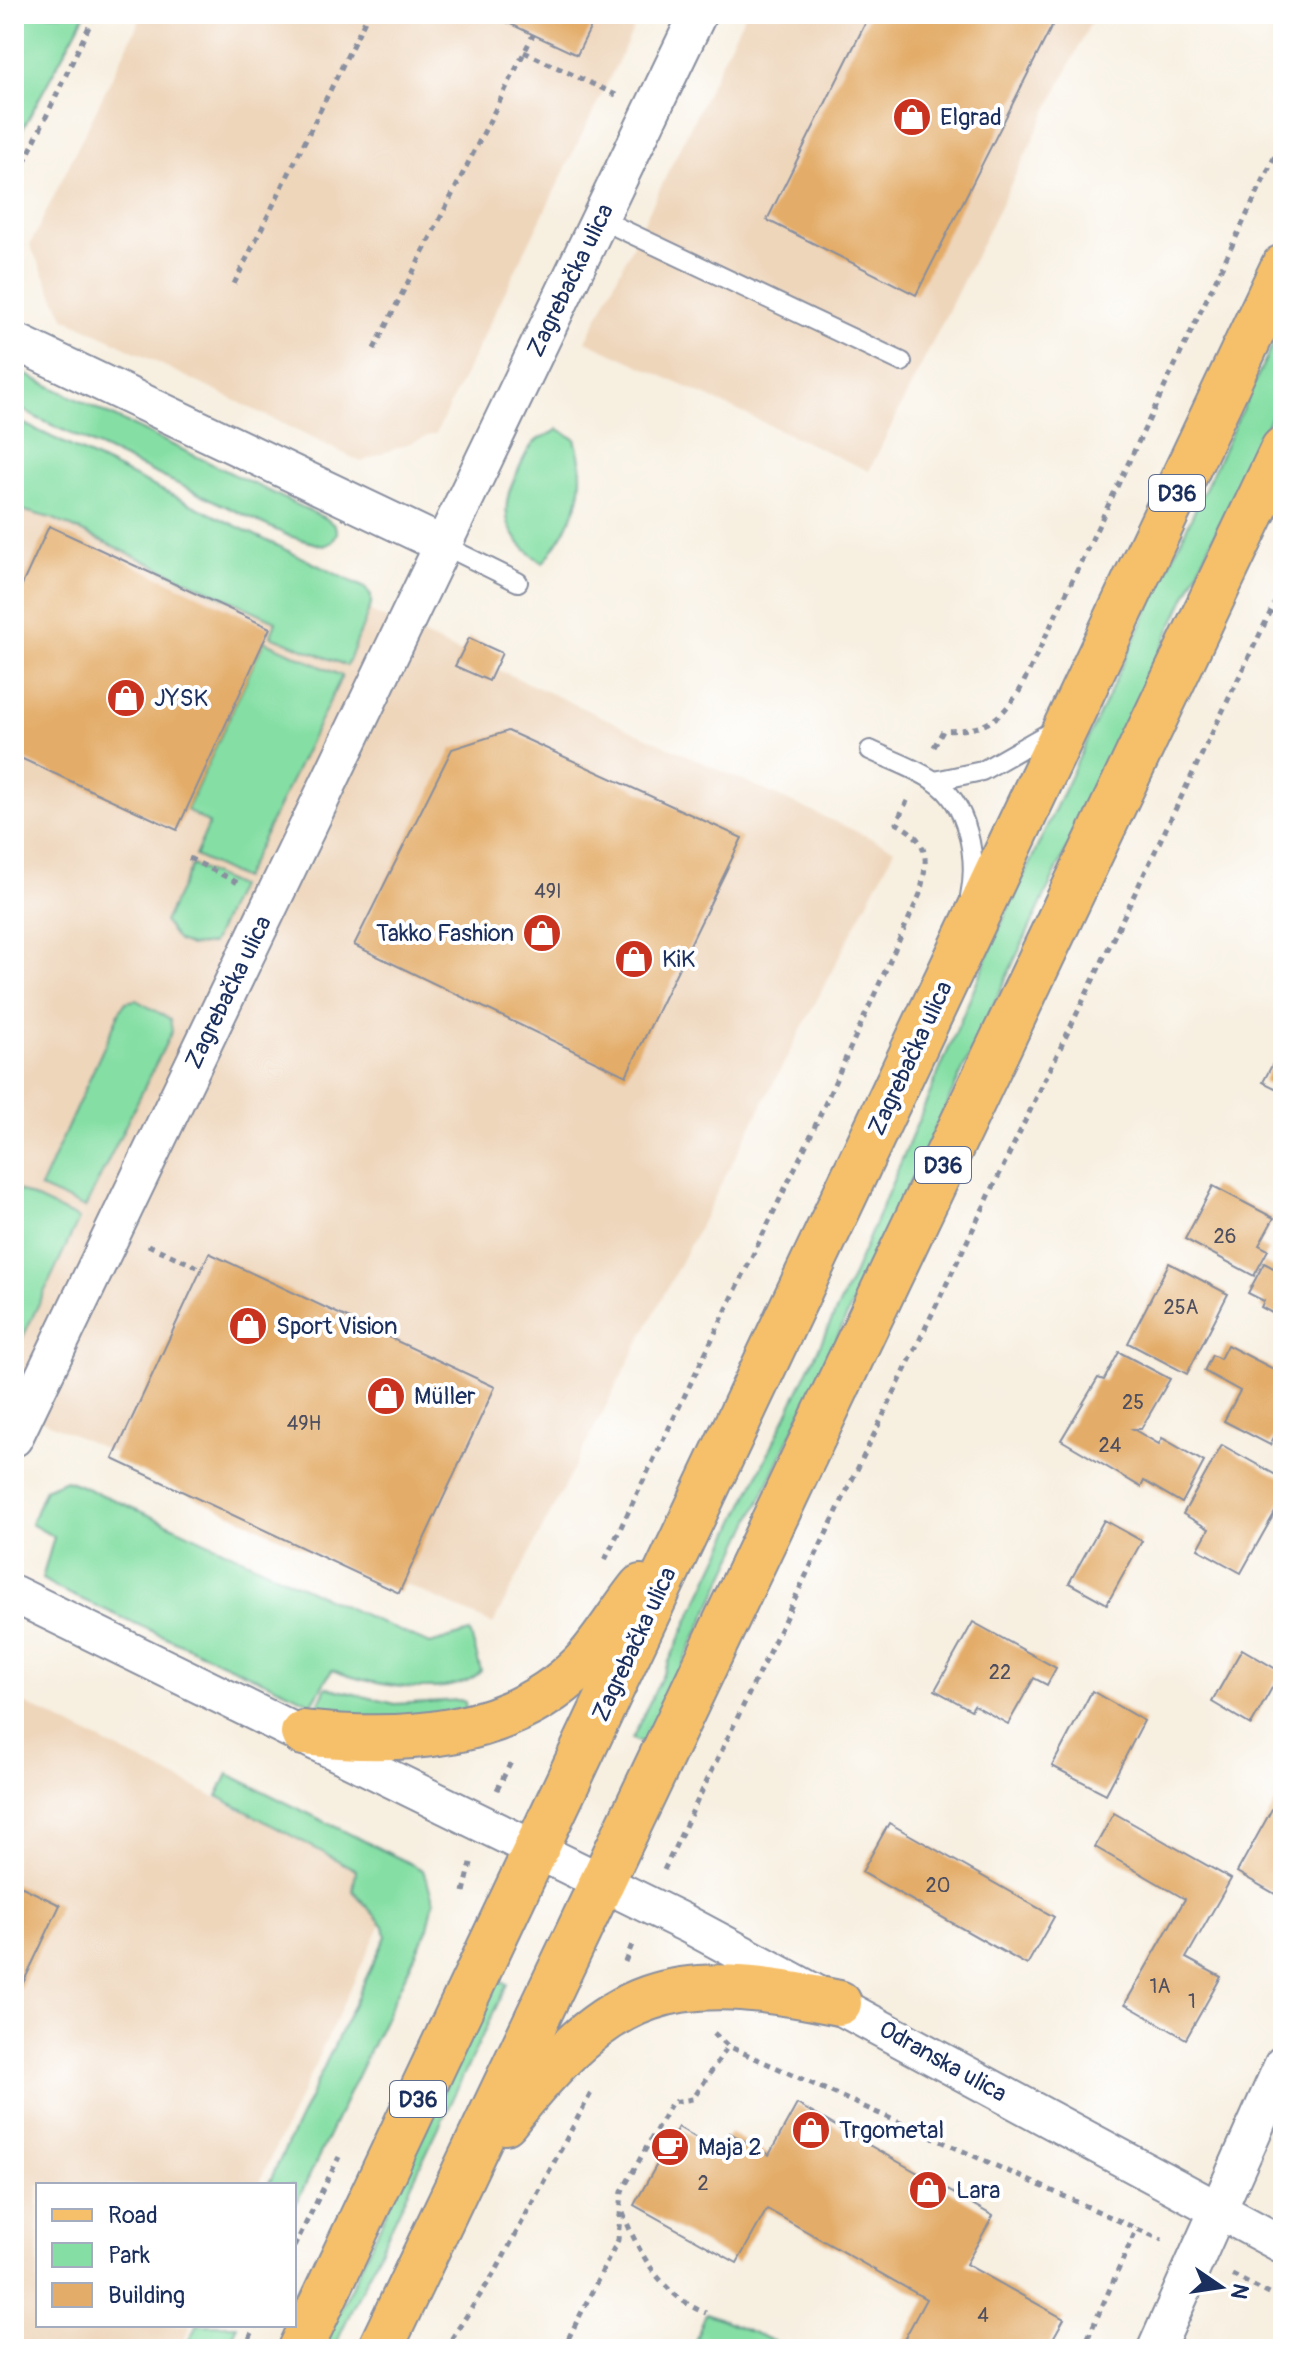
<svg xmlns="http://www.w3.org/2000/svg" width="1297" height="2363" font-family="Pangolin,sans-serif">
	<rect width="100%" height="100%" fill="#fff"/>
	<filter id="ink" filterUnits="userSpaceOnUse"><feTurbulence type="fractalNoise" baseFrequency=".0125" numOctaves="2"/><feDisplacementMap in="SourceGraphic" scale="16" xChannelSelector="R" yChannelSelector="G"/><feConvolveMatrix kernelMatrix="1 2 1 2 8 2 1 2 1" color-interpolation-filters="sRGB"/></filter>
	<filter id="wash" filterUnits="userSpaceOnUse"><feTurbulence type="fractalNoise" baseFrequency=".006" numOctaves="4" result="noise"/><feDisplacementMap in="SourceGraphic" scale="32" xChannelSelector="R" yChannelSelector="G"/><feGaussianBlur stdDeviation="1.8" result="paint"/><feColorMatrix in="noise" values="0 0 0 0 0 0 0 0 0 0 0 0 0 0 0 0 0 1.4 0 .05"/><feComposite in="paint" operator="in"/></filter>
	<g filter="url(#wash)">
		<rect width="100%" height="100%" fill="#f7efe0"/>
		<g fill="#eed6bb">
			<polygon points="143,14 641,14 436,433 361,462 64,317 30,245"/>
			<polygon points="745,14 1095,14 869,471 586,341"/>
			<polygon points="14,451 895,849 493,1624 14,1408"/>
			<polygon points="14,1698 398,1888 258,2185 38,2185 38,2325 191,2325 180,2349 14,2349"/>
		</g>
		<g fill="#85dfa4" stroke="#508781" stroke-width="2">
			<polygon points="14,14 85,14 14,145"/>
			<polygon points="1283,322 1283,390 645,1745 632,1739 851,1280 1004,918"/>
			<polygon points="14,369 327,519 335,526 337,533 332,542 324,546 289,536 35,417 14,404"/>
			<polygon points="14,419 365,588 371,596 371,605 347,666 271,636 276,621 54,519 14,508"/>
			<path d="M558 429 575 439C591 489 574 523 543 563 507 539 496 513 517 473 522 462 527 449 536 441 543 435 552 435 558 429Z"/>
			<polygon points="264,641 342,676 243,879 195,856 209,824 187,810"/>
			<polygon points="192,865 238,886 212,944 190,946 178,941 164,922"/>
			<polygon points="136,1000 170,1019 172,1031 85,1208 40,1188 121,1009 126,1002"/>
			<polygon points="14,1188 79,1219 14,1356"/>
			<path d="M66 1480C190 1529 307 1593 430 1644L470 1632 481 1671C451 1702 367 1684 332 1670L312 1703 61 1590 42 1579 54 1537 31 1524 45 1489Z"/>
			<polygon points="326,1687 395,1704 460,1700 465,1702 467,1715 363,1718 318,1705"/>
			<polygon points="228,1774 423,1870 434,1901 428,1928 294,2208 294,2185 268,2185 386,1936 384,1926 353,1891 356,1870 217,1796"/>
			<polygon points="496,1979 507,1984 333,2349 322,2349"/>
			<polygon points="706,2313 793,2349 692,2349"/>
			<polygon points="197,2325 238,2325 226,2349 184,2349"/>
		</g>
		<g id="blocks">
			<g fill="#e3ac68">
				<polygon points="489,14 597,14 577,55"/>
				<polygon points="870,14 1058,14 916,295 767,220"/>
				<polygon points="49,526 270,628 177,830 14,755 14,602"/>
				<polygon points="469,638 502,653 489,681 455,666"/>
				<polygon points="508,731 742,838 626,1076 354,945 452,749"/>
				<polygon points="1283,1045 1283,1092 1263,1082"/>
				<polygon points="1213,1186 1274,1218 1259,1245 1268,1250 1254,1276 1185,1239"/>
				<polygon points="209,1253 495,1387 399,1593 113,1459"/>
				<polygon points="1169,1263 1228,1294 1187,1374 1128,1343"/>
				<polygon points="1264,1263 1283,1273 1283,1319 1261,1307 1264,1301 1248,1293"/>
				<polygon points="1227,1345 1283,1374 1283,1420 1270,1445 1224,1421 1240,1391 1204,1371 1212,1355 1220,1359"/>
				<polygon points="1119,1352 1170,1379 1141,1429 1133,1429 1159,1444 1162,1438 1204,1462 1182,1503 1144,1481 1141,1487 1061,1440 1098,1378 1104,1380"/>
				<polygon points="1222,1445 1283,1479 1283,1498 1241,1573 1198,1549 1209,1529 1183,1514"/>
				<polygon points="1104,1520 1142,1541 1107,1604 1069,1583"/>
				<polygon points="973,1622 1056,1668 1047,1685 1034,1678 1008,1724 974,1705 971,1710 935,1690"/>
				<polygon points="1242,1649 1281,1672 1251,1725 1212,1702"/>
				<polygon points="1092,1691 1144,1721 1106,1794 1052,1766"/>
				<polygon points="1283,1750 1283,1769 1275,1764"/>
				<polygon points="1277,1800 1283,1803 1283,1884 1277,1895 1237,1872"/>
				<polygon points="1114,1813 1231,1879 1186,1958 1221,1977 1186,2039 1125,2004 1185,1899 1095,1847"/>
				<polygon points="889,1823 1054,1917 1027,1965 862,1872"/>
				<polygon points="14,1883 60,1905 14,2002"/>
				<polygon points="797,2104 993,2216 966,2264 1064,2319 1047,2349 908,2349 901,2345 926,2299 767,2209 737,2263 634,2205 678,2127 720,2152 730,2133 769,2155"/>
			</g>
		</g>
	</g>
	<g filter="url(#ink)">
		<use href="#blocks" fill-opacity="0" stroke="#898f9f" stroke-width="2"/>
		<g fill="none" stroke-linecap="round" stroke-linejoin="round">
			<g stroke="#898f9f" stroke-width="22">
				<g id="service">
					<polyline points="600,219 902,362"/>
					<polyline points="443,545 518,582"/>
					<path d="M870 750C891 760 915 768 934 781 968 803 978 858 970 896"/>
					<polyline points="935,781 982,771 1052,731"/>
				</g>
			</g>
			<g stroke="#898f9f" stroke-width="40">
				<g id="minor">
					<polyline points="14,341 443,545"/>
					<polyline points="14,1438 698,14"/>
					<polyline points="14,1594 687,1924 1283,2245"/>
					<polyline points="1156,2349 1283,2064"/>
				</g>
			</g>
			<g stroke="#898f9f" stroke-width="48">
				<g id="primary">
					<path d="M303 1733C401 1744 508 1739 582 1665 602 1645 622 1610 641 1587"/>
					<path d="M505 2122C613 1985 669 1968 839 2003"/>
					<polyline points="300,2349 1283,267"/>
					<polyline points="380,2349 1283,449"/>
				</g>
			</g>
			<g stroke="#898f9f" stroke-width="5" stroke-dasharray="6 6" stroke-linecap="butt">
				<polyline points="524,52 616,95"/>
				<polyline points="14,184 95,14"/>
				<polyline points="234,284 368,14"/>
				<polyline points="374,349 533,35"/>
				<path d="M934 747 943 731C984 730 997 724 1020 690L1283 139"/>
				<polyline points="189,858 240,884"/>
				<polyline points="148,1245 202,1269"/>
				<path d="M605 1560 810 1137 920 894C928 858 931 842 896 823L908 799"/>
				<polyline points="497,1790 512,1760"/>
				<polyline points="664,1870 1283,586"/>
				<polyline points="464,1892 472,1859"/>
				<polyline points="625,1962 633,1942"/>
				<polyline points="714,2033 728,2046 1162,2240"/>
				<path d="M623 2213C639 2254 663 2297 706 2313"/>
				<polyline points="294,2247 339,2157"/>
				<polyline points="1232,2275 1283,2301"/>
				<polyline points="244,2349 256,2325"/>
				<polyline points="445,2349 497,2269 591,2093"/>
				<polyline points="563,2349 618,2240 622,2191 672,2102 693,2099 728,2046"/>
				<polyline points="1083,2349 1137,2228"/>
			</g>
			<use href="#service" stroke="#fff" stroke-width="18"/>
			<use href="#minor" stroke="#fff" stroke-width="36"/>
			<use href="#primary" stroke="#f6c06b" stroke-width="44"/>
		</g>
	</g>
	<defs>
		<g id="shop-disc" transform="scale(2)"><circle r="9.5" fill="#c8321e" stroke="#fff"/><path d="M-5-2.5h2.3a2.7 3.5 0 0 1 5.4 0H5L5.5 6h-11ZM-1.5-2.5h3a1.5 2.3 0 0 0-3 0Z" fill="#fff"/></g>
		<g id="cafe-disc" transform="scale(2)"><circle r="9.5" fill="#c8321e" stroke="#fff"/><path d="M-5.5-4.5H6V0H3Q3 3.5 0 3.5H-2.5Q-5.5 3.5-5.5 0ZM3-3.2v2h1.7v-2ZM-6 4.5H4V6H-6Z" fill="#fff"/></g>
	</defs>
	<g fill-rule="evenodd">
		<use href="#shop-disc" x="912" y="117"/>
		<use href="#shop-disc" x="126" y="698"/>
		<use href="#shop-disc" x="542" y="933"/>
		<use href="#shop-disc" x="634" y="959"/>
		<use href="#shop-disc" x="248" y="1326"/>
		<use href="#shop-disc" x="386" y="1396"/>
		<use href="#shop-disc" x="811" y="2130"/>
		<use href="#cafe-disc" x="670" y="2147"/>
		<use href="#shop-disc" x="928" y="2190"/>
	</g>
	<g text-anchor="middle" stroke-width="8" stroke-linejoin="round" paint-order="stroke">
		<g font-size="20" fill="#4d4e60">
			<text x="548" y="898">49I</text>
			<text x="1225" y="1243">26</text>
			<text x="1181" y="1314">25A</text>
			<text x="1133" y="1409">25</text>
			<text x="304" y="1430">49H</text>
			<text x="1110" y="1452">24</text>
			<text x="1000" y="1679">22</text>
			<text x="938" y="1892">20</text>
			<text x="1160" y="1993">1A</text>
			<text x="1192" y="2008">1</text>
			<text x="703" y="2190">2</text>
			<text x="983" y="2322">4</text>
		</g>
		<g fill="#fff" stroke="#5f6d8e" stroke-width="2">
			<rect x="1149" y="475" width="56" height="36" rx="6"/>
			<rect x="915" y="1147" width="56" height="36" rx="6"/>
			<rect x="390" y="2081" width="56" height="36" rx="6"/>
		</g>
		<g font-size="22" font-weight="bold" fill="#1b2f5e">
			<text x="1177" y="501">D36</text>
			<text x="943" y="1173">D36</text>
			<text x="418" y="2107">D36</text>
		</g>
		<g font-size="24" fill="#1b2f5e" stroke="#fff" text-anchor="start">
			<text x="940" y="125">Elgrad</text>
			<text x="154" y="706">JYSK</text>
			<text x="514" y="941" text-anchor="end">Takko Fashion</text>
			<text x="662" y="967">KiK</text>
			<text x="276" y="1334">Sport Vision</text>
			<text x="414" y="1404">Müller</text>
			<text x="839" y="2138">Trgometal</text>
			<text x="698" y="2155">Maja 2</text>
			<text x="956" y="2198">Lara</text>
		</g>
		<g font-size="24" fill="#1b2f5e" stroke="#fff">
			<text transform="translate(570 280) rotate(-64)" y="8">Zagrebačka ulica</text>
			<text transform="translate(228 992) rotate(-64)" y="8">Zagrebačka ulica</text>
			<text transform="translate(910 1058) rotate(-65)" y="8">Zagrebačka ulica</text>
			<text transform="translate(634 1644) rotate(-65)" y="8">Zagrebačka ulica</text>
			<text transform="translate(943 2061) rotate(29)" y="8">Odranska ulica</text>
		</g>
	</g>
	<rect width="1297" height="2363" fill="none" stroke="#fff" stroke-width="48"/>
	<rect x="36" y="2183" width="260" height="144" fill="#ffffff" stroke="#a4acbf" stroke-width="2"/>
	<rect x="52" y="2209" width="40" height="12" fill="#f6c06b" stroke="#a4acbf" stroke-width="2"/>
	<text x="108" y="2223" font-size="24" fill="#1b2f5e">Road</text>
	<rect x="52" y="2243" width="40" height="24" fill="#85dfa4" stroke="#a4acbf" stroke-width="2"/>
	<text x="108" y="2263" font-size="24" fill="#1b2f5e">Park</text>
	<rect x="52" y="2283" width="40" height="24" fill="#e3ac68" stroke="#a4acbf" stroke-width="2"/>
	<text x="108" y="2303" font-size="24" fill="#1b2f5e">Building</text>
	<g transform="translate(1221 2287) rotate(103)" stroke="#ffffff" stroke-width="6" paint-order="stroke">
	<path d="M0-6L14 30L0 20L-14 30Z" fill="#1b2f5e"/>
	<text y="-12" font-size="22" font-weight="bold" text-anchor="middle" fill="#1b2f5e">N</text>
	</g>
</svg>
